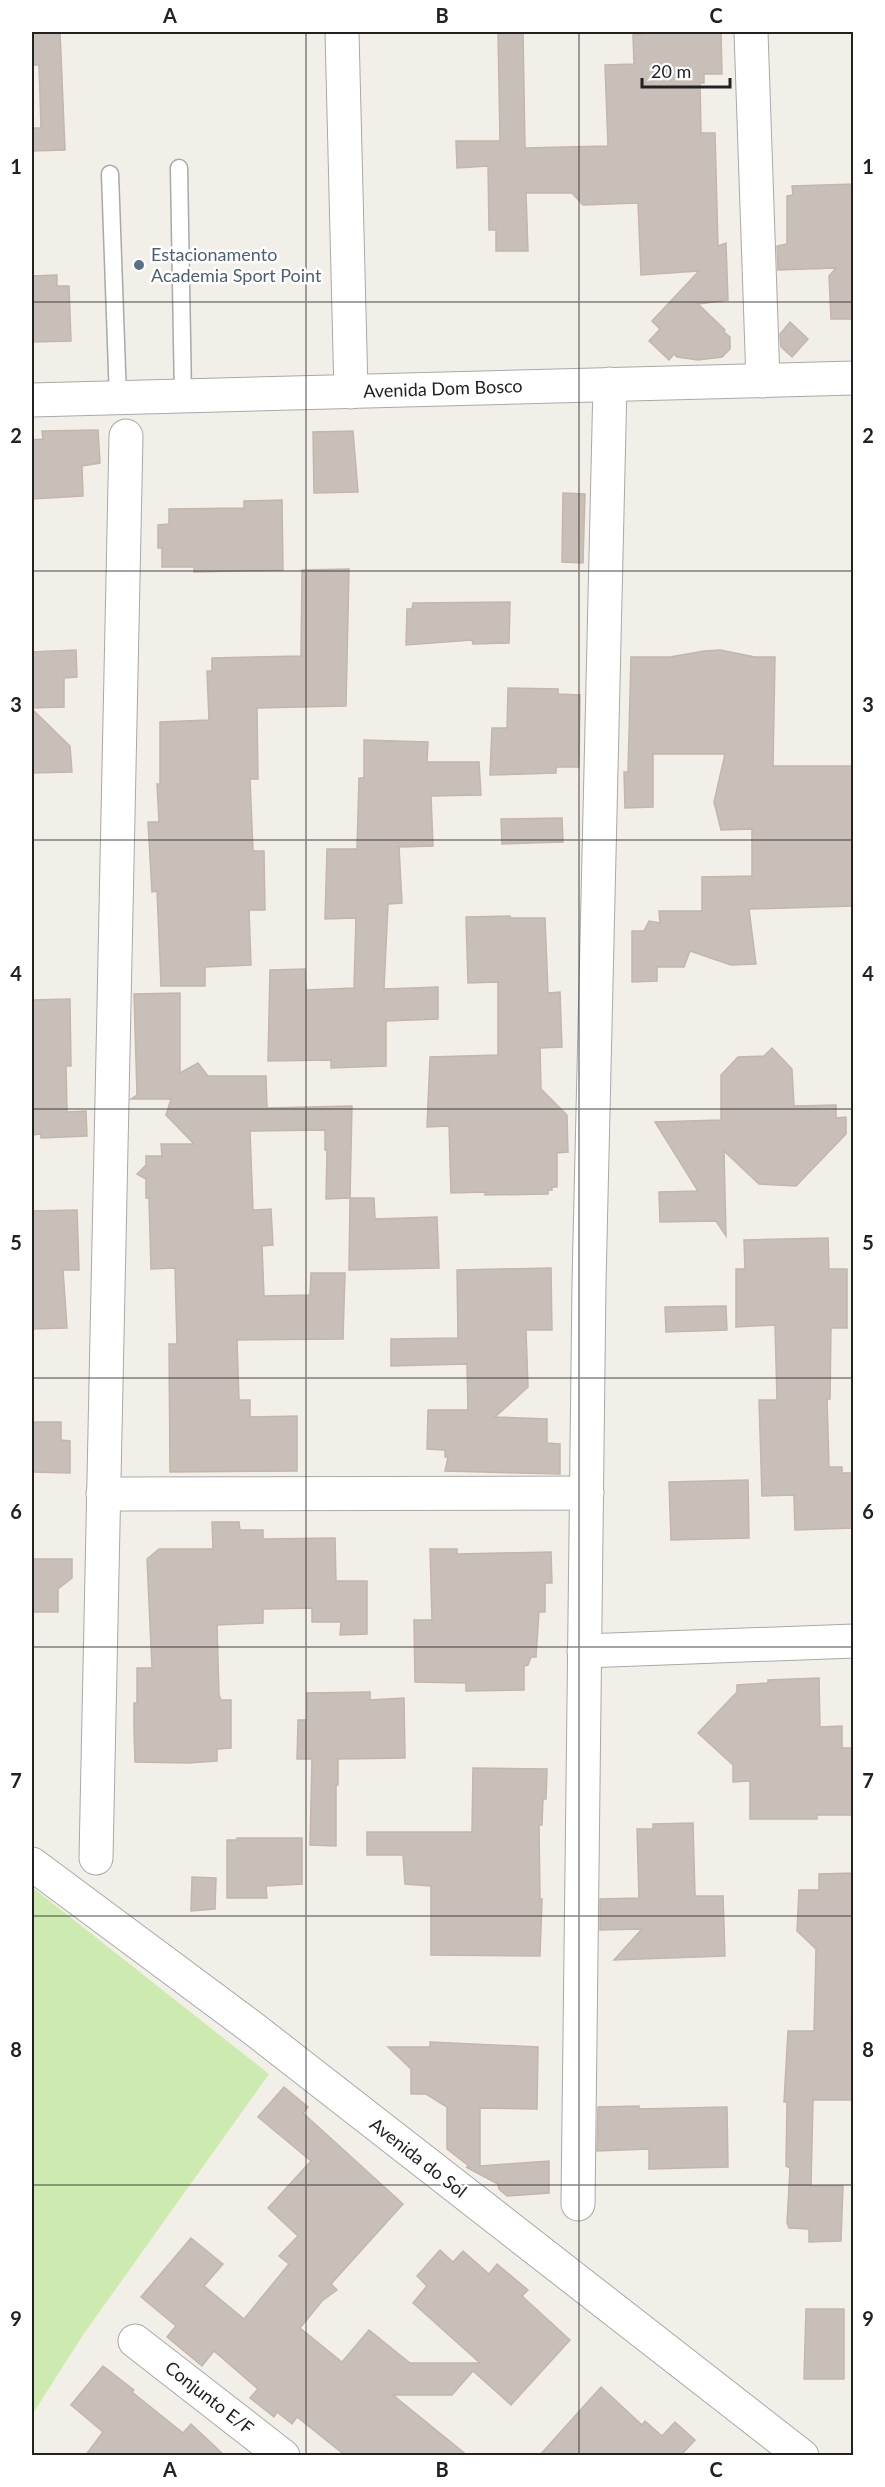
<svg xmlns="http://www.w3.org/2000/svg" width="885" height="2487" font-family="Lato,sans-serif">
	<rect width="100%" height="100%" fill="#f2efe9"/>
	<polygon fill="#cdebb0" points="32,1887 269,2074 83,2335 32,2415"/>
	<g fill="#c7bfb8" stroke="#c4b6ab" stroke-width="1.5">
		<polygon points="32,32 60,32 65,150 32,151 32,128 41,128 39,65 32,65"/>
		<polygon points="498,32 523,32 525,148 608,146 605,65 634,64 633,35 644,34 644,32 721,32 722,74 704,74 704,83 700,83 701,133 715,133 718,246 726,243 728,300 698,304 725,330 724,332 730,337 730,349 722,357 698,360 677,357 674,354 669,360 649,341 660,329 652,321 699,271 641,275 638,203 583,205 572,193 526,193 528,251 496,251 496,230 489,230 488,166 457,168 456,141 500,141"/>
		<polygon points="854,184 854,319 831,319 829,276 836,268 778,270 777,246 787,244 787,196 793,195 792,186"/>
		<polygon points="57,275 57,286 69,286 71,341 32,342 32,276"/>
		<polygon points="790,322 808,339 792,357 781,347 780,334"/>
		<polygon points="98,430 100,463 82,466 83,496 32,499 32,440 43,439 42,431"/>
		<polygon points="353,431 358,492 314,493 313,432"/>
		<polygon points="563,493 585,494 583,563 562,562"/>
		<polygon points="282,500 283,570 194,572 194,567 162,567 162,548 158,548 158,525 169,524 169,509 244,508 244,501"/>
		<polygon points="349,569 346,706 257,708 258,779 250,779 253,851 264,851 265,910 249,910 251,965 205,967 205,986 161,986 157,891 152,892 148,822 159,822 157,784 160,784 160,722 209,720 207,671 212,671 212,658 301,656 302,570"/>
		<polygon points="510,602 509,643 473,644 472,640 406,645 407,609 412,609 413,603"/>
		<polygon points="76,650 77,677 64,678 64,707 32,708 32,652"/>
		<polygon points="720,650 755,657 775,657 773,766 854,766 854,906 749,909 756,964 731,965 690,951 684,967 657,967 657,981 632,982 632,931 644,931 649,921 660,923 659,911 702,911 702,877 752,876 752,829 721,830 714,802 725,754 653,754 653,807 625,808 624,772 628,772 631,657 670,657 704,651"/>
		<polygon points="508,688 558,689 558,694 580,695 579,767 556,767 556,773 490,775 492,728 507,728"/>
		<polygon points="32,709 70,746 72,772 32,773"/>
		<polygon points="364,740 428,742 427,762 479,762 481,795 431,796 433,846 399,847 402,903 388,904 384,989 438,987 438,1019 386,1021 386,1066 331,1068 331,1060 268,1061 270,970 305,969 306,990 354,988 356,918 325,919 327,849 357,849 359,778 364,778"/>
		<polygon points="562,818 563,842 502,844 501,819"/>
		<polygon points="510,916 510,918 545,918 548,993 560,992 562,1047 540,1048 541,1089 567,1115 568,1152 557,1153 557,1187 552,1187 552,1190 548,1190 548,1194 485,1195 485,1192 451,1193 449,1126 427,1127 430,1057 498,1055 498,982 468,983 466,917"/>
		<polygon points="180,993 180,1073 198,1063 208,1076 266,1076 267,1108 352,1106 350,1198 326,1199 327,1150 325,1150 325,1130 250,1131 253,1210 271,1209 273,1245 262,1246 264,1296 310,1295 311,1273 345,1273 343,1339 237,1340 239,1400 250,1400 250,1417 297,1416 297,1471 170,1472 169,1344 177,1344 175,1268 151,1269 149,1198 146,1198 146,1179 137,1174 146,1165 146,1156 162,1156 161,1144 194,1144 166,1115 171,1099 131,1099 137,1095 134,994"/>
		<polygon points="70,999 71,1066 66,1066 67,1112 86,1111 87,1136 41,1138 41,1134 32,1135 32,1000"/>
		<polygon points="772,1048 792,1069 794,1106 836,1105 836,1118 846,1117 846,1134 796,1186 759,1184 724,1151 726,1236 716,1221 660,1222 659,1192 698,1191 655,1122 721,1120 721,1075 738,1057 764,1056"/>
		<polygon points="350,1198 374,1198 375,1219 437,1217 439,1268 349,1270"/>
		<polygon points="77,1210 79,1270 63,1270 67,1328 32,1329 32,1211"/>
		<polygon points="828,1238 829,1269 847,1269 847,1328 831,1328 830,1399 827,1399 829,1467 842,1467 842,1473 854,1473 854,1528 795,1530 794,1495 762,1496 759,1400 777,1400 775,1325 736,1327 736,1269 745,1269 744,1240"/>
		<polygon points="551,1268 552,1330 526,1330 528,1387 495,1417 547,1419 547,1443 560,1444 560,1474 445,1471 448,1457 445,1457 445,1450 427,1449 428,1410 468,1410 467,1364 391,1366 391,1339 458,1338 457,1270"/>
		<polygon points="726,1306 727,1330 666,1332 665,1307"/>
		<polygon points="32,1422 61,1422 61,1440 70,1441 70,1473 32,1472"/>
		<polygon points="748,1480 749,1538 671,1540 669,1482"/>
		<polygon points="212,1522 239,1522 240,1530 263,1530 263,1539 335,1538 336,1581 367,1581 367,1634 340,1635 341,1622 312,1622 312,1608 263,1609 263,1623 217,1625 219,1695 221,1700 231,1700 231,1748 217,1749 217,1761 188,1763 135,1762 134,1729 134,1703 137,1703 137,1668 152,1668 147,1559 159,1549 213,1549"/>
		<polygon points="430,1549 457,1549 457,1554 551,1552 552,1583 545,1583 545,1612 539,1612 536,1657 531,1657 528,1665 524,1666 524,1690 466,1691 466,1683 415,1682 414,1620 432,1620"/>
		<polygon points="32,1559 72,1559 72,1578 58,1589 58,1612 32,1612"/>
		<polygon points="819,1678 820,1727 842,1726 842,1748 854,1748 854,1815 817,1815 817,1819 750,1819 750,1781 733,1782 733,1765 698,1733 737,1692 737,1685 768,1683 768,1680"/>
		<polygon points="370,1692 370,1700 404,1698 405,1758 338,1759 338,1785 336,1785 336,1846 310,1845 312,1759 297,1759 298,1720 307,1720 307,1693"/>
		<polygon points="473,1768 547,1769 546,1799 543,1799 542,1825 539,1825 540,1899 542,1899 540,1956 431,1955 431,1886 405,1884 403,1855 367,1855 367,1832 472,1832"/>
		<polygon points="693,1823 695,1896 723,1896 725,1956 614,1960 642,1929 600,1930 600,1899 639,1898 637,1829 653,1829 653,1824"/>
		<polygon points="237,1838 302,1838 302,1884 266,1886 267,1898 227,1898 227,1840 237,1840"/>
		<polygon points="854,1873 851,2034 854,2034 854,2100 813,2100 811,2186 843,2186 841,2241 809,2242 809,2229 789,2228 787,2223 790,2168 786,2166 787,2102 784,2102 788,2031 814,2031 816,1949 797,1931 799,1890 819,1890 819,1874"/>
		<polygon points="192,1877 216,1878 215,1909 191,1911"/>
		<polygon points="430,2042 538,2047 537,2109 480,2108 480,2166 549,2161 549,2193 507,2196 499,2189 498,2184 466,2167 470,2167 447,2149 447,2107 426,2094 411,2094 411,2069 388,2047 430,2047"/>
		<polygon points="284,2087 308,2107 303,2113 403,2204 331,2284 337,2290 322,2301 300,2328 342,2362 369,2330 410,2363 480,2363 413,2303 427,2286 417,2276 440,2250 453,2262 463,2251 489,2274 497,2264 528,2290 522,2296 570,2340 511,2405 473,2371 452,2395 393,2395 468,2456 346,2456 297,2417 292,2424 277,2412 274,2417 250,2398 258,2389 214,2351 202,2366 167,2337 176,2326 141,2297 191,2238 223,2264 204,2286 244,2319 289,2264 279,2256 298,2236 268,2208 311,2161 258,2117"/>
		<polygon points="639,2106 639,2109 727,2107 728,2167 649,2169 649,2149 597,2151 598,2107"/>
		<polygon points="806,2309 844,2309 844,2379 804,2379"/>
		<polygon points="103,2366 134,2390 132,2392 183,2433 191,2424 225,2456 85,2456 103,2432 71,2405"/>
		<polygon points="601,2387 642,2425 645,2421 662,2436 675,2422 695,2440 682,2454 684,2456 539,2456"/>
	</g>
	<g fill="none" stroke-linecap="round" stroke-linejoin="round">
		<g stroke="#a9a9a9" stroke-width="19">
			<g id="service">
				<polyline points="179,168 183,397"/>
				<polyline points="110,174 118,399"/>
			</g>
		</g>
		<g stroke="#a9a9a9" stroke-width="35">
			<g id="minor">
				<polyline points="342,32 351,392"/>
				<polyline points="751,32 763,381"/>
				<polyline points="103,1494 587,1493"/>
				<polyline points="584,1651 854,1641"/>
				<polyline points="96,1858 126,436"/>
				<polyline points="578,2204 589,1283 610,384"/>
				<polyline points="135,2341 283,2456"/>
			</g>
		</g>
		<g stroke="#a9a9a9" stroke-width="35">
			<g id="tertiary">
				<polyline points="32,400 854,378"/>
				<polyline points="32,1864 250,2026 802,2456"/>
			</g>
		</g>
		<use href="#service" stroke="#fff" stroke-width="16"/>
		<use href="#minor" stroke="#fff" stroke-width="33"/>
		<use href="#tertiary" stroke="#fff" stroke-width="33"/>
	</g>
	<path fill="none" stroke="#222" stroke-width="1.5" stroke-opacity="0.55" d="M306 32V2456M579 32V2456M32 302H854M32 571H854M32 840H854M32 1109H854M32 1378H854M32 1647H854M32 1916H854M32 2185H854"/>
	<circle fill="#5c6f8a" stroke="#fff" stroke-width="2" cx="139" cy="265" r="6"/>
	<g text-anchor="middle" stroke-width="5" stroke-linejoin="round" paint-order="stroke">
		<g font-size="18" fill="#4e5e75" stroke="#fff" text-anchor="start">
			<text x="151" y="261">Estacionamento<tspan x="151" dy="21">Academia Sport Point</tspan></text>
		</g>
		<g font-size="18" fill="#222" stroke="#fff">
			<text transform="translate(443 389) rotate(-2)" y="6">Avenida Dom Bosco</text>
			<text transform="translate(418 2158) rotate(38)" y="6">Avenida do Sol</text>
			<text transform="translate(209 2398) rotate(38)" y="6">Conjunto E/F</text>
		</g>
	</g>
	<rect width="885" height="2487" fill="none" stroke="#ffffff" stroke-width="66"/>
	<path d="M642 78v9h88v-9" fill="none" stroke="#222222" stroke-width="3"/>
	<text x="651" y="78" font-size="18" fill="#222222" stroke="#ffffff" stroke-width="4.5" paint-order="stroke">20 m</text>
	<rect x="33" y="33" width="819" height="2421" fill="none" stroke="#222" stroke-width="2"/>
	<g font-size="20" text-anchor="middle" font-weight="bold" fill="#222">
		<text x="170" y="23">A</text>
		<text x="442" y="23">B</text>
		<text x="716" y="23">C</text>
		<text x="16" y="174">1</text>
		<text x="868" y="174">1</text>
		<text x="16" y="443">2</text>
		<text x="868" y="443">2</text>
		<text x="16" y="712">3</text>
		<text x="868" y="712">3</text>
		<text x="16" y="981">4</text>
		<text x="868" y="981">4</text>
		<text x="16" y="1250">5</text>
		<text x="868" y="1250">5</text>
		<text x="16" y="1519">6</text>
		<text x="868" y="1519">6</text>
		<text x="16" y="1788">7</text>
		<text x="868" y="1788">7</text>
		<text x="16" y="2057">8</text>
		<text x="868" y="2057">8</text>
		<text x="16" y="2326">9</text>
		<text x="868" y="2326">9</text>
		<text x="170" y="2477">A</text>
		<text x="442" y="2477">B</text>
		<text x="716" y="2477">C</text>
	</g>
</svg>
